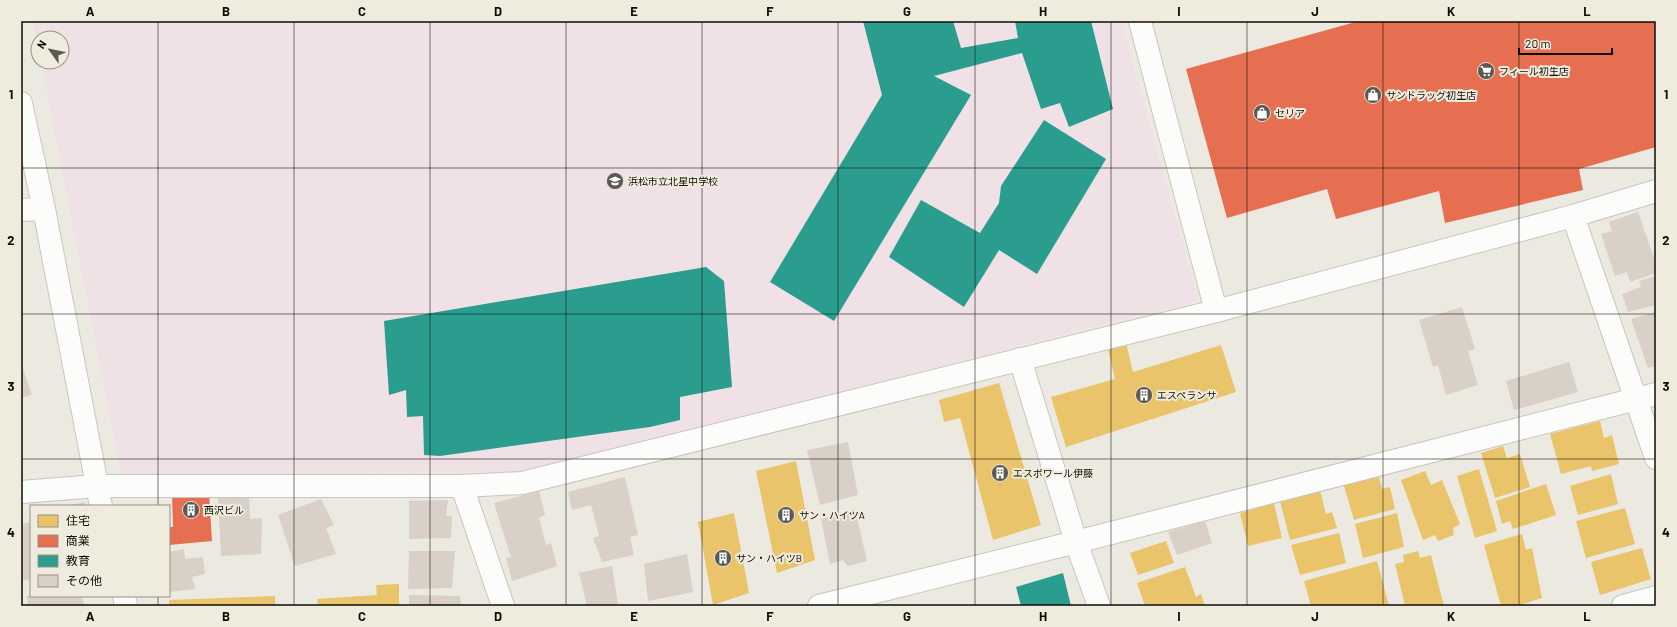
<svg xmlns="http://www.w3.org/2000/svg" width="1677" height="627" font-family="Barlow,'Noto Sans JP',sans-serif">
	<rect width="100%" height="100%" fill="#ece9e1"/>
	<polygon fill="#efe1e5" points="33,21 1121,21 1198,300 524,472 121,473 41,62 62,62 62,38 38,38 38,49"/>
	<g fill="#e9c46a">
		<polygon points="1126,343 1133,372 1221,345 1236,392 1066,447 1051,397 1115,379 1108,349"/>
		<polygon points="999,383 1041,525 993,540 960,418 944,422 939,400"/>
		<polygon points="1600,421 1604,438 1612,435 1619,464 1592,471 1591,466 1561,474 1550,434"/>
		<polygon points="1503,446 1507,458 1520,454 1530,487 1495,498 1481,453"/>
		<polygon points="796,461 815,560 777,573 756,471"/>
		<polygon points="1479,469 1497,531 1475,538 1457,476"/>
		<polygon points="1377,470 1382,489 1390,487 1395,509 1354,520 1342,479"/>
		<polygon points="1425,471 1431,485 1442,480 1460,524 1453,528 1454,535 1438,541 1435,535 1423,540 1401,480"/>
		<polygon points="1611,474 1618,504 1578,515 1570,486"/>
		<polygon points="1546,484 1556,515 1513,529 1510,521 1502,524 1496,501"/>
		<polygon points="1320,490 1326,514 1332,512 1337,528 1290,540 1280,501"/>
		<polygon points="1274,503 1282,538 1248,546 1240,513"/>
		<polygon points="1625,508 1635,544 1586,558 1576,521"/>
		<polygon points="734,513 749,593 713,605 698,522"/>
		<polygon points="1397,513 1404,547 1363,558 1355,524"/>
		<polygon points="1339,533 1346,563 1300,575 1291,545"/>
		<polygon points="1522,534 1526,550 1532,548 1542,598 1517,606 1501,606 1484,545"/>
		<polygon points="1166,541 1174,563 1138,575 1130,553"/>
		<polygon points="1642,548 1651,579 1600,595 1591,562"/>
		<polygon points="1418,551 1420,558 1431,555 1444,606 1405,606 1395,564 1404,562 1403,555"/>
		<polygon points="1377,561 1389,606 1311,606 1304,581"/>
		<polygon points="1185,567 1196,597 1201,594 1205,606 1145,606 1137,583"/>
		<polygon points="399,584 399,606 318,606 317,599 377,595 376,585"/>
		<polygon points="275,596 275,606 169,606 169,600"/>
	</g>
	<g fill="#e76f51">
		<polygon points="1359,21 1656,21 1656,147 1579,169 1583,190 1445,223 1439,191 1336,219 1327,189 1227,218 1186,69"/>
		<polygon points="209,493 212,541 169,545 169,527 173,527 172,494"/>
	</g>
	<g fill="#2a9d8f">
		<polygon points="863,21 953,21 961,48 1018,38 1015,21 1091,21 1113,109 1069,127 1060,103 1041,109 1022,53 934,76 971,95 834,321 770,282 882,95"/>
		<polygon points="1044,120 1106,159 1037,274 999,250 964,307 889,257 921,200 980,233 999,203 1001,186"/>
		<polygon points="706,267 724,281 732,387 680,397 680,420 650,427 440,456 424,455 423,416 407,417 406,390 389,395 384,321"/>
		<polygon points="1063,573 1071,606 1021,606 1016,587"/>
	</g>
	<g fill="#d9d0c7">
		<polygon points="1638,212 1656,264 1656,273 1630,282 1627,272 1615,276 1601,234 1612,231 1609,222"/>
		<polygon points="1656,276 1656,305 1628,312 1622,294 1641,287 1639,281"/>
		<polygon points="1462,307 1475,349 1468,351 1478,385 1446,395 1438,365 1433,367 1419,320"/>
		<polygon points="1656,312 1656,366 1648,368 1631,319"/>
		<polygon points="1569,362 1578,392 1514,410 1506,381"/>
		<polygon points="21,363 32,395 21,398"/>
		<polygon points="848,442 858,495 820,505 807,450"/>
		<polygon points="625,477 638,535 630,537 634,555 602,562 593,538 599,536 591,505 572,510 568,492"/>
		<polygon points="539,491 545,515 539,518 546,545 551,543 557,566 512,581 506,558 511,557 494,503"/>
		<polygon points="249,495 250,519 262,518 261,554 221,556 218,496"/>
		<polygon points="321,499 334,525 326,528 336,554 295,566 278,515"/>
		<polygon points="448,500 446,516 452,516 451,538 409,539 409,501"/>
		<polygon points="85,502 85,506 71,506 71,505"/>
		<polygon points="855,509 867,561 848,566 843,560 830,564 821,519"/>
		<polygon points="1205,521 1212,543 1177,555 1168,532"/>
		<polygon points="31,522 31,579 21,581 21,524"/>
		<polygon points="184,549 185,559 203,557 205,574 192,577 195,589 169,592 169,552"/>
		<polygon points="409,551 455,551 452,588 408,589"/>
		<polygon points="687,554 693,592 648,601 644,564"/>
		<polygon points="612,566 618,604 610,606 587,606 579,573"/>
		<polygon points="31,595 82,596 84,606 28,606 27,596"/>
		<polygon points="409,595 460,596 461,606 409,606"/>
	</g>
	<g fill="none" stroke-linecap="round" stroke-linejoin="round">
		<g stroke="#c8c6c0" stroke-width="24">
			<g id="minor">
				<polyline points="1140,21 1216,311"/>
				<polyline points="21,103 44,209 101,506"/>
				<polyline points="21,210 44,209"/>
				<polyline points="1573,216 1656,458"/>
				<polyline points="1020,359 1076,542 1099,606"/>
				<polyline points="462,486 503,606"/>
				<polyline points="21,492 97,486 462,486 522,483 1216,311 1573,216 1656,191"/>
				<polyline points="124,596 126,606"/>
				<polyline points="819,606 1076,542 1656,394"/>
				<polyline points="1623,606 1656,597"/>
			</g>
		</g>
		<use href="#minor" stroke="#fcfcfa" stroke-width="22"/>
	</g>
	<path fill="none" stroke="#0d0c07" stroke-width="1" stroke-opacity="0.55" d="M158 21V506M294 21V606M430 21V606M566 21V606M702 21V606M838 21V606M975 21V606M1111 21V606M1247 21V606M1383 21V606M1519 21V606M21 168H1656M21 314H1656M21 459H1656M158 596V606"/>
	<defs>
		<g id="supermarket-disc" transform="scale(0.9)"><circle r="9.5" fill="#5b5953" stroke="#f0ecdd"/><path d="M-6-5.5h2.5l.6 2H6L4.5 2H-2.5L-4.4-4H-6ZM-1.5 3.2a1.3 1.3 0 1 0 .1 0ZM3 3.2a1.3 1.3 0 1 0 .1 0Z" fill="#fff"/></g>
		<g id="shop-disc" transform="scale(0.9)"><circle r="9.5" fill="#5b5953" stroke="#f0ecdd"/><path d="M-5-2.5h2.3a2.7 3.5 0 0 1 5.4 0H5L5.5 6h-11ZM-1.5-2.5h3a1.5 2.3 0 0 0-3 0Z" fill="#fff"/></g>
		<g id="school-disc" transform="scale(0.9)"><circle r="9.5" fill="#5b5953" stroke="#f0ecdd"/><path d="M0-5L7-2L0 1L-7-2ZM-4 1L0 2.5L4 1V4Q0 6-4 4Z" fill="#fff"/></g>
		<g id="building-disc" transform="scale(0.9)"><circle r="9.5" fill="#5b5953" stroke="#f0ecdd"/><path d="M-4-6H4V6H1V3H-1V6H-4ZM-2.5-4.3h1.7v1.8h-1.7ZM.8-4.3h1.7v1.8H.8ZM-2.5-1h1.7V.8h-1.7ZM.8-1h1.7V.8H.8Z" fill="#fff"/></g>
	</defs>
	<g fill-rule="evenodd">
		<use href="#supermarket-disc" x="1486" y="71"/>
		<use href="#shop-disc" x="1373" y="95"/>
		<use href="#shop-disc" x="1262" y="113"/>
		<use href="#school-disc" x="615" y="181"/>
		<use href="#building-disc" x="1144" y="395"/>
		<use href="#building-disc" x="1000" y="473"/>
		<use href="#building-disc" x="191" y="510"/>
		<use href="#building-disc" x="786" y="515"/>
		<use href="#building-disc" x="723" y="558"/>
	</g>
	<g text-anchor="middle" stroke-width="4" stroke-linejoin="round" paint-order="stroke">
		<g font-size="10" fill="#0d0c07" stroke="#f0ecdd" text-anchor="start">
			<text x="1499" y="75">フィール初生店</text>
			<text x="1386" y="99">サンドラッグ初生店</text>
			<text x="1275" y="117">セリア</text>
			<text x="628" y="185">浜松市立北星中学校</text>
			<text x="1157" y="399">エスペランサ</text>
			<text x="1013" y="477">エスポワール伊藤</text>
			<text x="204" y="514">西沢ビル</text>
			<text x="799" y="519">サン・ハイツA</text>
			<text x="736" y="562">サン・ハイツB</text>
		</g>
	</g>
	<rect width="1677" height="627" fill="none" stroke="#f0ecdd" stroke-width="44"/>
	<rect x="30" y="505" width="140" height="92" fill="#f0ecdd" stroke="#959287"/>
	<rect x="38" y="515" width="20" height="12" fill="#e9c46a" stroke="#959287"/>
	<text x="66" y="525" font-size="12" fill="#0d0c07">住宅</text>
	<rect x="38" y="535" width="20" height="12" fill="#e76f51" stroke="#959287"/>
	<text x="66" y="545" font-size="12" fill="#0d0c07">商業</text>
	<rect x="38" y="555" width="20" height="12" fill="#2a9d8f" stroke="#959287"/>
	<text x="66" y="565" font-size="12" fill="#0d0c07">教育</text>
	<rect x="38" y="575" width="20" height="12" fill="#d9d0c7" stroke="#959287"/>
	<text x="66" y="585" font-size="12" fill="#0d0c07">その他</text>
	<g transform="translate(50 50) rotate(303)"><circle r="19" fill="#f0ecdd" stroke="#959287"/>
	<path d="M0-3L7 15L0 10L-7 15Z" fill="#5b5953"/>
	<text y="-6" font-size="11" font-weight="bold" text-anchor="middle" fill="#0d0c07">N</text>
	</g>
	<path d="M1519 48v6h93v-6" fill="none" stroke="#0d0c07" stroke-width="2"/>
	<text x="1525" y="48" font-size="12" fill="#0d0c07" stroke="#f0ecdd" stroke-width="3" paint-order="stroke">20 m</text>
	<rect x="22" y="22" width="1633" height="583" fill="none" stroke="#0d0c07" stroke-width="1.5"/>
	<g font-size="13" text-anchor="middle" font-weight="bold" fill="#0d0c07">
		<text x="90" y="16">A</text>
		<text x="226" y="16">B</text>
		<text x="362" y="16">C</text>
		<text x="498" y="16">D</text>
		<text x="634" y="16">E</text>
		<text x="770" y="16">F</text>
		<text x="907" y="16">G</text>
		<text x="1043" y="16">H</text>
		<text x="1179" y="16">I</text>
		<text x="1315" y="16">J</text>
		<text x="1451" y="16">K</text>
		<text x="1587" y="16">L</text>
		<text x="11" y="99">1</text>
		<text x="1666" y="99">1</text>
		<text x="11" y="245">2</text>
		<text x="1666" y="245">2</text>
		<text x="11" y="391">3</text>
		<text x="1666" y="391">3</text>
		<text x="11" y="537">4</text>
		<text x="1666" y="537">4</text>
		<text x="90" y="621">A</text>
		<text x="226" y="621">B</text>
		<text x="362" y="621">C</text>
		<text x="498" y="621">D</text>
		<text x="634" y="621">E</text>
		<text x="770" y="621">F</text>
		<text x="907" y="621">G</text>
		<text x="1043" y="621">H</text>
		<text x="1179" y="621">I</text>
		<text x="1315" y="621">J</text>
		<text x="1451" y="621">K</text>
		<text x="1587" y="621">L</text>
	</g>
</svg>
